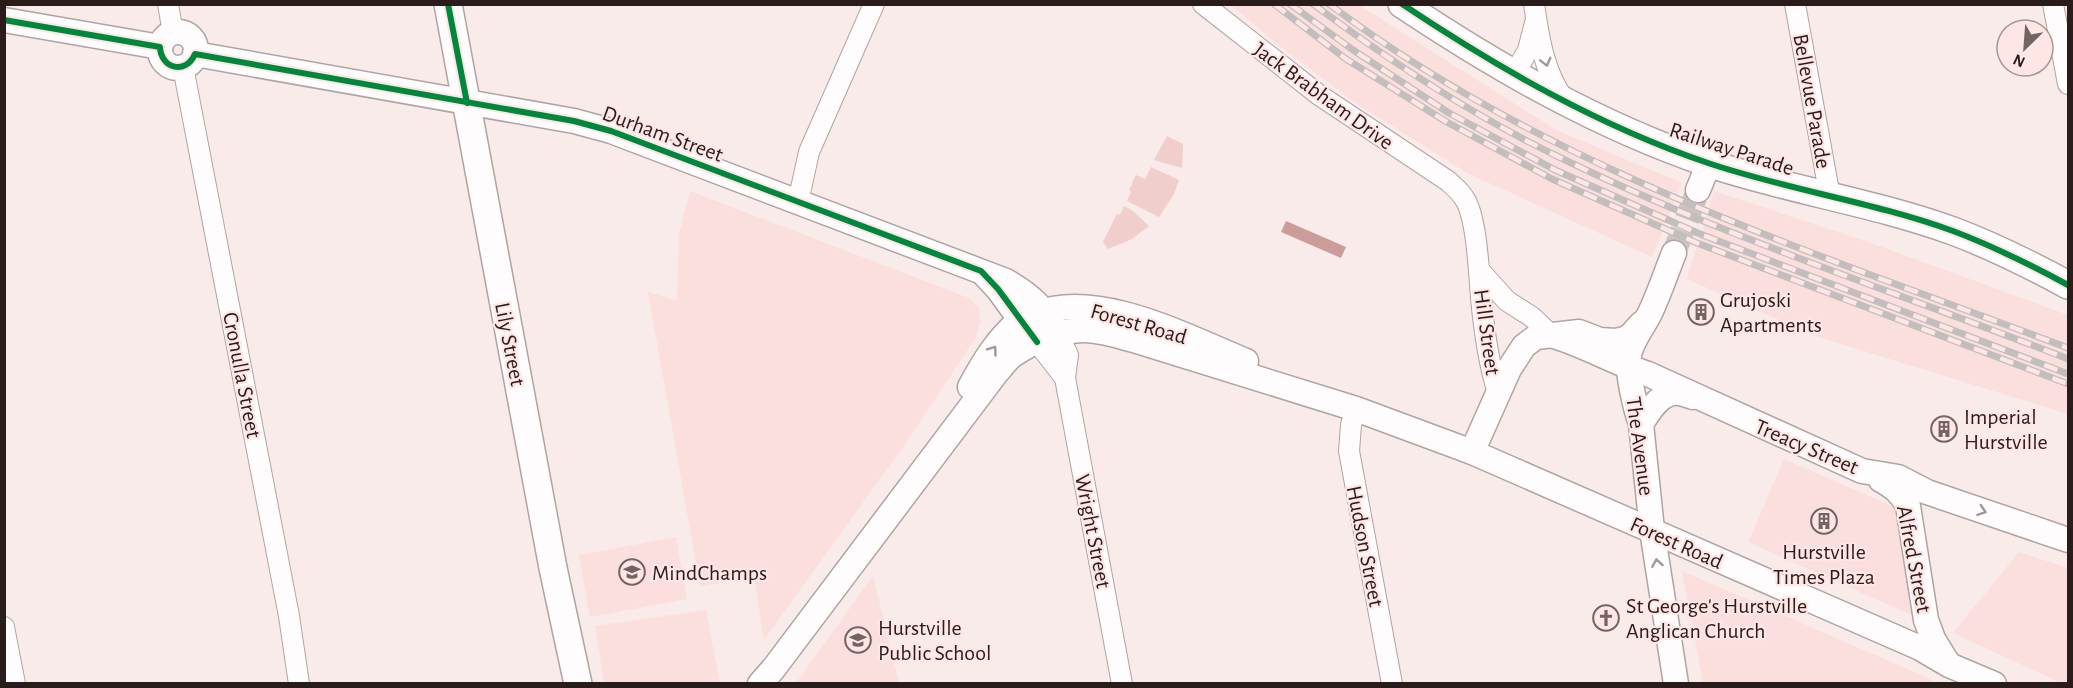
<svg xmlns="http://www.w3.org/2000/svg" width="2073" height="688" font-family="'Alegreya Sans',sans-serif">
	<rect width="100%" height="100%" fill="#f8ebea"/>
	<g fill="#fadfdd">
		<polygon points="1231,5 1359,5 1556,130 1682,183 1652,257 1467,173 1357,104 1278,45"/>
		<polygon points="690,191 969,298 979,308 980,321 976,337 908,440 764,640 754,577 700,586 648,292 677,301 679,234"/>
		<polygon points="1714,191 1868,242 2068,315 2068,414 1818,337 1687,279"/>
		<polygon points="1784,459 1894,507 1916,617 1748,542"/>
		<polygon points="676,537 687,599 590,617 579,555"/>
		<polygon points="2019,552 2068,568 2068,683 2061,683 1953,633"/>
		<polygon points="1682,571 1928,678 1936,683 1703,683"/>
		<polygon points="873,576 899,683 796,683"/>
		<polygon points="706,610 720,683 604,683 595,626"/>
	</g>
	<g fill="#efcecc">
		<polygon points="1167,136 1183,144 1182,168 1154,160"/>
		<polygon points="1151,167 1179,180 1174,194 1159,217 1127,201 1131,192 1129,190 1136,175 1145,179"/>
		<polygon points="1124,206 1133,211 1149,226 1132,239 1108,249 1103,242 1117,214 1120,215"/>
	</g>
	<polygon fill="#cc9c9a" points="1286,221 1346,247 1341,258 1281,232"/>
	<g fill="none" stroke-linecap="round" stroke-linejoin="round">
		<polyline stroke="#cfc2c1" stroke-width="24" stroke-dasharray="24 12" stroke-linecap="butt" points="1674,253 1698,190"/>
		<g stroke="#b0a4a3" stroke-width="22">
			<g id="minor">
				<polyline points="168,4 173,33"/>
				<path d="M1203 4 1319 95 1448 181C1453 186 1460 191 1464 198 1477 216 1479 274 1481 298 1484 330 1488 362 1498 393"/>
				<path d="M1534 4C1539 38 1544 73 1565 101"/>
				<polyline points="1795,4 1830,197"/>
				<polyline points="2053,4 2068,84"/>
				<polyline points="183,67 289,616 299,684"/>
				<polyline points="1514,75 1528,50 1535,23"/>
				<polyline points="798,202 809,152 874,4"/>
				<polyline points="1480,271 1507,301 1532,317 1551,335"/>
				<polyline points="1058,334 1068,355 1065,378 1122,684"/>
				<polyline points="1037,342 1065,378"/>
				<polyline points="1356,409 1351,425 1349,451 1392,684"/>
				<polyline points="4,627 15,684"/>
			</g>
		</g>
		<g stroke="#b0a4a3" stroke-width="27">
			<g id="tertiary">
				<polyline points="4,20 160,47"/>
				<circle cx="178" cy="50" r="18"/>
				<path d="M195 54 574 121 611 131 1006 281C1033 297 1043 307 1058 334"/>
				<polyline points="1698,190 1709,163"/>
				<path d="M1674 253C1666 273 1659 294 1650 313 1643 327 1632 340 1629 355 1627 373 1635 407 1641 424L1652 530 1676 684"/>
				<polyline points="985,275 998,289 1030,333"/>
				<path d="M1551 335C1585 345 1615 363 1648 374L1862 471 1898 477 1927 492 2068 540"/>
				<path d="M970 387C983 363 997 339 1019 321 1023 318 1030 316 1035 314 1098 289 1187 337 1246 361"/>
				<path d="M1641 424C1648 413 1658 395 1673 393 1679 392 1687 395 1693 397"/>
				<polyline points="1472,452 1509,369 1524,346 1536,337 1579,332 1600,340 1616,341 1625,339 1631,335 1641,324"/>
				<path d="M1881 480C1894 487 1901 493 1908 506L1926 620 1933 639 1947 662"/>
				<path d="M760 684 774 668 997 372C1002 367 1007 359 1013 355 1033 341 1060 330 1084 330 1101 330 1118 336 1134 340L1356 409 1472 452 1920 648 1949 665 1994 684"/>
			</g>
		</g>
		<g stroke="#b0a4a3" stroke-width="30">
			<g id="secondary">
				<polyline points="448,4 553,568 578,684"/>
				<path d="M1402 4C1498 68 1599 126 1708 163 1788 190 1873 202 1953 231 1993 246 2031 265 2068 285"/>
			</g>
		</g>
		<use href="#minor" stroke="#fefcfc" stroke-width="20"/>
		<use href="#tertiary" stroke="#fefcfc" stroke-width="24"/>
		<use href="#secondary" stroke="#fefcfc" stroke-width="27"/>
		<g stroke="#c2bebe" stroke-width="7">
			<g id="rail">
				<polyline points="1274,4 1346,59 1445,121 1552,179 1697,243 2068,384"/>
				<polyline points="1290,4 1353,50 1449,113 1555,170 1700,234 2068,374"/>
				<path d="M1313 4C1391 62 1475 117 1563 159 1726 238 1900 293 2068 359"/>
				<path d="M1329 4C1549 170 1814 252 2068 348"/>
			</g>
		</g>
		<use href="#rail" stroke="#fee6e4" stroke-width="4.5" stroke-dasharray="14" stroke-linecap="butt"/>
		<g stroke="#fee6e4" stroke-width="10">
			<g id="cycleway">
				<polyline points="448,4 467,103"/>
				<path d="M1402 4C1498 68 1599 126 1708 163 1788 190 1873 202 1953 231 1993 246 2031 265 2068 285"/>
				<path d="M4 20 160 47C161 69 186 75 195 54L574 121 611 131 981 271 998 289 1037 342"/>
			</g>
		</g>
		<use href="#cycleway" stroke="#00873e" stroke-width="6"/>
	</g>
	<defs><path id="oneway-chevron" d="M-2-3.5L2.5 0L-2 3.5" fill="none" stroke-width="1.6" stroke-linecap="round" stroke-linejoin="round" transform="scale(1.5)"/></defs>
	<g stroke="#9f9797">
		<use href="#oneway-chevron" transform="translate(1546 62) rotate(76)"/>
		<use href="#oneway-chevron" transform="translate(993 350) rotate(-54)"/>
		<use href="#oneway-chevron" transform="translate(1982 511) rotate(19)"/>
		<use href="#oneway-chevron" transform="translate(1657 563) rotate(-99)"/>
	</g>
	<defs>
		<g id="building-ring" transform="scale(1.35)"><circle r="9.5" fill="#fee6e4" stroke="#726463" stroke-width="1.5"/><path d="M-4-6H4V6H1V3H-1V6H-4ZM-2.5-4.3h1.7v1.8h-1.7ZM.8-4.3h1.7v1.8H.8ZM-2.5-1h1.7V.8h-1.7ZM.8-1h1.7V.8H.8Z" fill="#726463"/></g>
		<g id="school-ring" transform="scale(1.35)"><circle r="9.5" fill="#fee6e4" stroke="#726463" stroke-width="1.5"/><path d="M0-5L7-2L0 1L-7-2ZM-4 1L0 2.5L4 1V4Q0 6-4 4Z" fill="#726463"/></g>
		<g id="church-ring" transform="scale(1.35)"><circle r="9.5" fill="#fee6e4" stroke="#726463" stroke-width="1.5"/><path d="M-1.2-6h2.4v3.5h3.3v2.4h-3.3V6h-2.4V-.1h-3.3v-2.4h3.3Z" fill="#726463"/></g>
	</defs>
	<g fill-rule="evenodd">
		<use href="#building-ring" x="1701" y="312"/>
		<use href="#building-ring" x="1944" y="429"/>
		<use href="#building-ring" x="1824" y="521"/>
		<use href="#school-ring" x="632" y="572"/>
		<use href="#church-ring" x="1606" y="618"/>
		<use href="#school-ring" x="858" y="640"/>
	</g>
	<g text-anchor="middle" stroke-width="4.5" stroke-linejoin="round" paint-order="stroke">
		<g font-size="22" fill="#2a1c1b" stroke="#fee6e4">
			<text transform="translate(1324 95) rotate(36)" y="8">Jack Brabham Drive</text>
			<text transform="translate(1813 101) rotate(80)" y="8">Bellevue Parade</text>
			<text transform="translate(663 133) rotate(20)" y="8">Durham Street</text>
			<text transform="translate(1732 148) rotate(18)" y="8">Railway Parade</text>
			<text transform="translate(1139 323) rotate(16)" y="8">Forest Road</text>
			<text transform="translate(1488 332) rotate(82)" y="8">Hill Street</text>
			<text transform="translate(511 344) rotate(79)" y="8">Lily Street</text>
			<text transform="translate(243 375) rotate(79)" y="8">Cronulla Street</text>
			<text transform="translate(1641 446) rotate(82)" y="8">The Avenue</text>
			<text transform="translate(1807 446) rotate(23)" y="8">Treacy Street</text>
			<text transform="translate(1094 531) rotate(79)" y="8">Wright Street</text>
			<text transform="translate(1677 542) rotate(24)" y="8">Forest Road</text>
			<text transform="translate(1366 546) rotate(79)" y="8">Hudson Street</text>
			<text transform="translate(1915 559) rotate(79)" y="8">Alfred Street</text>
		</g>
		<g font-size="22" fill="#2a1c1b" stroke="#fee6e4" text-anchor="start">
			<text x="1720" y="307">Grujoski<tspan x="1720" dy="25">Apartments</tspan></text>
			<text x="1964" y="424">Imperial<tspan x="1964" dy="25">Hurstville</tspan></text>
			<text x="1824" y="559" text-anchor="middle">Hurstville<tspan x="1824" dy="25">Times Plaza</tspan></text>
			<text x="652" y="580">MindChamps</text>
			<text x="1626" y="613">St George's Hurstville<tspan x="1626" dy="25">Anglican Church</tspan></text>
			<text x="878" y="635">Hurstville<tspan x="878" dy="25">Public School</tspan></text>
		</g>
	</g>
	<rect width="2073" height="688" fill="none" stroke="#2a1c1b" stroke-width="12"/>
	<g transform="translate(2025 48) rotate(205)"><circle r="28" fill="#fee6e4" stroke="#a99594" stroke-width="1.5"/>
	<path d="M0-4.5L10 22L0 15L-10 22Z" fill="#726463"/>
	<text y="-9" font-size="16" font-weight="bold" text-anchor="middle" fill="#2a1c1b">N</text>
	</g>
</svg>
